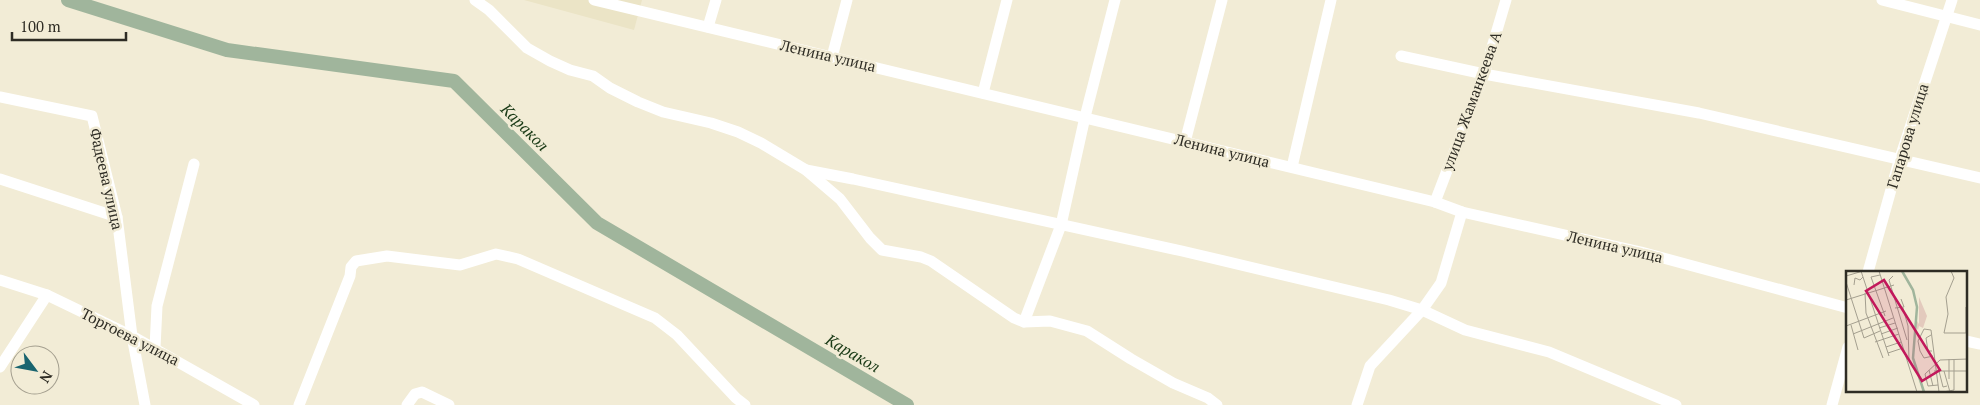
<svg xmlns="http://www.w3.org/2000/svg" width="1980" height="405" font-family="'PT Serif',serif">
	<rect width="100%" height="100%" fill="#f2ecd6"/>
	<polygon fill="#ebe4c6" points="524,0 642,0 634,30"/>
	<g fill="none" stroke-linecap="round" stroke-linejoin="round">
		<polyline stroke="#a0b59c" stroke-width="14" points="68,0 227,50 454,81 597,223 907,405"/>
		<g stroke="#fff" stroke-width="11">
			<polyline points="475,0 489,10 527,48 550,61 570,70 593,76 610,88 638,102 663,112 711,123 738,132 761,143 806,170 840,199 870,238 882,250 921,257 931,261 1014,318 1024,322 1050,321 1087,331 1131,359 1173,383 1208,398 1217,405"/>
			<polyline points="594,0 1435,202 1462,212 1641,252 1848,308"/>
			<polyline points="1882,0 1980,25"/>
			<polyline points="708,27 716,0"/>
			<polyline points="1401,56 1484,74 1699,113 1980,178"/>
			<polyline points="832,57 847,0"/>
			<polyline points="983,93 1007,0"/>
			<polyline points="0,97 92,116 117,217 132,336 145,405"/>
			<polyline points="1185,142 1222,0"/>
			<polyline points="1292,167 1331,0"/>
			<polyline points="806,170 853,179 1182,251 1389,300 1422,310 1465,330 1549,352 1676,405"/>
			<polyline points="0,179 117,217"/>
			<polyline points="1435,202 1484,74 1506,0"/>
			<polyline points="1868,272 1899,161 1952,0"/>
			<polyline points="0,280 47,295 132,336 254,405"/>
			<polyline points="1024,322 1061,225 1085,117 1115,0"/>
			<polyline points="1966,341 1980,344"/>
			<polyline points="155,348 157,306 194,164"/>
			<polyline points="0,367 47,295"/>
			<polyline points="299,405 350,276 351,267 356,261 387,256 460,265 496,254 518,259 655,318 677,335 736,398 745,405"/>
			<polyline points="407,405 415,394 422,392 449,405"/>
			<polyline points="1357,405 1370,366 1422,310 1441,283 1462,212"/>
			<polyline points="1832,405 1848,347"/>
		</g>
	</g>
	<g text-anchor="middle" stroke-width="5" stroke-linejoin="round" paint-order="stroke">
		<g font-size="15" fill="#2e2c24" stroke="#f2ecd6">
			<text transform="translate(828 56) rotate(13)" y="5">Ленина улица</text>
			<text transform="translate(1472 101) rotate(-70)" y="5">улица Жаманкеева А</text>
			<text transform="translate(1908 136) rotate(-73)" y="5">Гапарова улица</text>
			<text transform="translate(1222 151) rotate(14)" y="5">Ленина улица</text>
			<text transform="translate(106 179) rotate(77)" y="5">Фадеева улица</text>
			<text transform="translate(1615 247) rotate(13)" y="5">Ленина улица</text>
			<text transform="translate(130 337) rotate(27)" y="5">Торгоева улица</text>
		</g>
		<g font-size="16" font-style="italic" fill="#1a3a16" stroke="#f2ecd6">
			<text transform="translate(525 127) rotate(45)" y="6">Каракол</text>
			<text transform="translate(853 353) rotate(30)" y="6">Каракол</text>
		</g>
	</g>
	<g transform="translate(1846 271)">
		<rect width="121" height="121" fill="#f2ecd6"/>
		<path d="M73 26 81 45 77 57 73 55 72 59 70 56 71 50 73 53Z" fill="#e3cabd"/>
		<path fill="none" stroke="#a0b59c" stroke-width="2.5" d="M56 0 67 19 71 36 67 87 78 121"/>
		<path fill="none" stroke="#a49f8f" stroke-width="1" d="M15 0 43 85M33 0 71 121M105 0 108 7 100 26 102 43 98 62H122M34 4 25 6 39 45M0 5 17 0M47 5 43 9 61 69M0 11 18 67 34 60M8 14 9 7 14 9 17 6M19 22 20 42 37 87M0 29 48 14M49 37 58 36 55 28M57 37 62 55 63 89M5 54 12 79M0 55 40 40M33 57 49 52M120 62V36M7 63 47 47M35 63 52 57M85 64 80 67 82 80H86M29 71 53 63M40 76 55 71M42 82 57 77M87 85 78 87 74 80 72 70 78 58 85 59 93 121M83 99 87 115M88 100H122M93 100 97 116 101 115M98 100 104 121M103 108V88M92 114 82 115 79 103 94 89 122 88M97 121 108 119V88"/>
		<path fill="#c2185b" fill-opacity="0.15" stroke="#c2185b" stroke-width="2.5" d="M38 9 94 99 76 110 20 20Z"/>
		<rect width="121" height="121" fill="none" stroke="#2e2c24" stroke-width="2.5"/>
	</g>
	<g transform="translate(35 370) rotate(122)"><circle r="24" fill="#f2ecd6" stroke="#a49f8f"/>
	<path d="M0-4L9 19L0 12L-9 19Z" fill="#19646f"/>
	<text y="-8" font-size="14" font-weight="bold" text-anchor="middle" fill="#2e2c24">N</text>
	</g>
	<path d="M12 32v8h114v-8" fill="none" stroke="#2e2c24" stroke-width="2.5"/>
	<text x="20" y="32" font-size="15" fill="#2e2c24" stroke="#f2ecd6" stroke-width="4" paint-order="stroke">100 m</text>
</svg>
